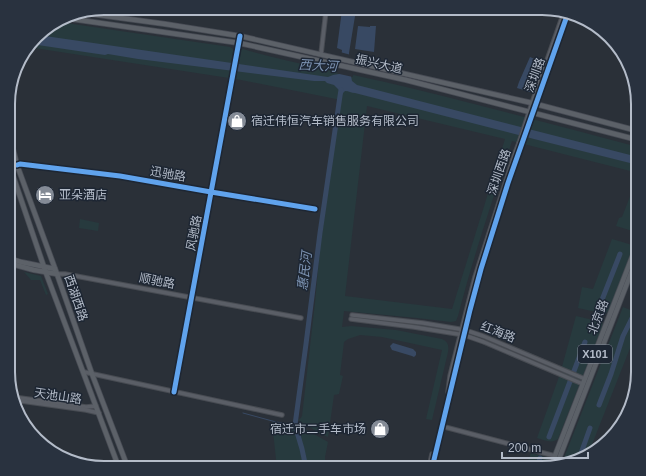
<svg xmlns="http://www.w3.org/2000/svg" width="646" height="476" font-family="Arial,'Noto Sans SC',sans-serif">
	<rect width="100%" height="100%" fill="#2a3038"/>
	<g fill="#273a3e" fill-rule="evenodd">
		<polygon points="59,22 230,47 233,49 233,51 229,78 28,47 41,32"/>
		<path d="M243 49C290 63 338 71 385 82 470 102 554 125 638 147V173L512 141C493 199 473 257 458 316L456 321 451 322 417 318 344 311 342 327 351 326 396 330 442 339C448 342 449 345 448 352L432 420 426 419 442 350 382 337 360 335 348 339 344 342 340 375 343 376 339 394 334 395 328 437 321 434 298 420 300 419 302 416 315 303 320 248 341 100 236 79 241 50ZM367 106 505 139 452 309 345 296Z"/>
		<polygon points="638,176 638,231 636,232 616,226 619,218 622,217"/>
		<polygon points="80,219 99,223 98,231 79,228"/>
		<polygon points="612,239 629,244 633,247 609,311 605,314 578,308 582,287 593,289"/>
		<polygon points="638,266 638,290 631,287 630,286"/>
		<polygon points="24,272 41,276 48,294 46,295 40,280 31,280"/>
		<polygon points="623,307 638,313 638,324 635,330 636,333 589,452 591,453 584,458 562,463"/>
		<path d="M576 316 602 322 603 325 558 439C552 444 544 440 537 438L560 374Z"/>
		<polygon points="272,422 293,426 295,427 305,468 277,468"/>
		<polygon points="296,424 328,442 325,457 325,468 308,468"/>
		<polygon points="531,453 546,457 549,462 548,467 542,468 525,468"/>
	</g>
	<g fill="#384963">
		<path d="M342 10H356L349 53 351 76 352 81 357 85 638 157V165L534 139 355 93C351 93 349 91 345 91L340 96 339 90 334 85 327 83 325 81H314L138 59 108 54 105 55 31 44 38 35 328 77 333 75 339 74 342 50 337 48Z"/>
		<polygon points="358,26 370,27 370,26 376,26 374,52 355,49"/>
		<polygon points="530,57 542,62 531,91 530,92 517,88 519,82 520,83 519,82"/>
		<polygon points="393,343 413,349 416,352 416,355 414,357 412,356 392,350 390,346"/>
	</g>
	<polygon fill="#2a3038" points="340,52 351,55 353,77 335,73 337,73"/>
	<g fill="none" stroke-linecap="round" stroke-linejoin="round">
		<polyline stroke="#384963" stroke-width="1" points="243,413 276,422 295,425"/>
		<g stroke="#384963" stroke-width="5">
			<polyline points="637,219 638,216"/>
			<polyline points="598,310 620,254"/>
			<polyline points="599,405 611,374 623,336 632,318"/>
			<polyline points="549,437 585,342"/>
			<polyline points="579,459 590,428"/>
			<polyline points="306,468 302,449 295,425 306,344 320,233 340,96 341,90"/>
			<polyline points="537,468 540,458"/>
		</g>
		<g stroke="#484c53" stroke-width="5.5">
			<g id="minor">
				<polyline points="321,54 326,11"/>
				<polyline points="519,143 532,103 564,12"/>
				<polyline points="17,165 20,164 120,176 211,192 315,209"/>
				<polyline points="57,274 65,274 301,318"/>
				<polyline points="352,315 423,323 465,330 483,336 585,379"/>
				<polyline points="351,319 414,327 464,335 484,342 583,384"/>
				<polyline points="84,372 282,415"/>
				<polyline points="174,392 240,36"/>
				<polyline points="448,392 450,376 475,277 514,156 519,143 522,144"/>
				<polyline points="13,397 86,407 96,406"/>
				<polyline points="14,400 86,410 99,413"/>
				<polyline points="441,426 555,456"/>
				<polyline points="429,468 432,454"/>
				<polyline points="432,468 470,310 481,269 508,183 568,13"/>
			</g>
		</g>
		<g stroke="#484c55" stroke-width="6">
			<g id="major">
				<polyline points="84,13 165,24 240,36 532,103 638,131"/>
				<polyline points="65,18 239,43 406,80 638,140"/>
				<polyline points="9,133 17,165 57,274 92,374 128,468"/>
				<polyline points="9,164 46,273 119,468"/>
				<polyline points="8,258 21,262 55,269"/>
				<polyline points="8,263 34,270 57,274"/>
				<polyline points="557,464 638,255"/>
				<polyline points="551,466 638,242"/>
			</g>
		</g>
		<use href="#minor" stroke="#5a5e66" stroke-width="3.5"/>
		<use href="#major" stroke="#5c6168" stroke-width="4.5"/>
		<g stroke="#1d2633" stroke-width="8">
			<g id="cycleway">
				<polyline points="17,165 20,164 120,176 211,192 315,209"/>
				<polyline points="174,392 240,36"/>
				<polyline points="432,468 470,310 481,269 508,183 568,13"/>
			</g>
		</g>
		<use href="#cycleway" stroke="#60a3ed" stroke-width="5"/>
	</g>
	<defs>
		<g id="shop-disc" transform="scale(1)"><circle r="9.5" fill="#848b96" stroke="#1d2633"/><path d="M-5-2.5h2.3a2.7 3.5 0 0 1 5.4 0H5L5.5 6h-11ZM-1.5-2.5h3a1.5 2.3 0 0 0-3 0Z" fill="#fff"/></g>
		<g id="hotel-disc" transform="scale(1)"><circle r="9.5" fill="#848b96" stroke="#1d2633"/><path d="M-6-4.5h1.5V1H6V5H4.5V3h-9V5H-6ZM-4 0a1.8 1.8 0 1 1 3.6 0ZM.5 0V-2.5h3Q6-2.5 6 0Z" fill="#fff"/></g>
	</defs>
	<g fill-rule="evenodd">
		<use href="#shop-disc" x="237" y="121"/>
		<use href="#hotel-disc" x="45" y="195"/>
		<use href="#shop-disc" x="380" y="429"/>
	</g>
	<g text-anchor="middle" stroke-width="3" stroke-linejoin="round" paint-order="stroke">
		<rect fill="#1d2633" stroke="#878f9c" stroke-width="1" x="578" y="345" width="34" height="18" rx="3"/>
		<g font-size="11" font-weight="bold" fill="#b4bcc9">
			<text x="595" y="358">X101</text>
		</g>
		<g font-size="12" fill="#b4bcc9" stroke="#1d2633">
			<text transform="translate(379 64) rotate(13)" y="4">振兴大道</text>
			<text transform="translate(535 75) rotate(-70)" y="4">深圳路</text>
			<text transform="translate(499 172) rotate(-71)" y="4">深圳西路</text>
			<text transform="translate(168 174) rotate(10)" y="4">迅驰路</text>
			<text transform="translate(194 233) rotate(-79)" y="4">风驰路</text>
			<text transform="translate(157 281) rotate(11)" y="4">顺驰路</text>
			<text transform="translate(76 298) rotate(71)" y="4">西湖西路</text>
			<text transform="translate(598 317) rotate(-69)" y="4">北京路</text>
			<text transform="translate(498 332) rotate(21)" y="4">红海路</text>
			<text transform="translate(58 396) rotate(8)" y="4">天池山路</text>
		</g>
		<g font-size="12" fill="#b4bcc9" stroke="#1d2633" text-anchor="start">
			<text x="251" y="125">宿迁伟恒汽车销售服务有限公司</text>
			<text x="59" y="199">亚朵酒店</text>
			<text x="366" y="433" text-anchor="end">宿迁市二手车市场</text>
		</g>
		<g font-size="13" font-style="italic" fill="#7c92b1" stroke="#1d2633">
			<text transform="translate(318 65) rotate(3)" y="5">西大河</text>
			<text transform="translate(304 271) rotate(-83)" y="5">惠民河</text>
		</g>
	</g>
	<path d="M0 0H646V476H0ZM104 15H542A89 89 0 0 1 631 104V372A89 89 0 0 1 542 461H104A89 89 0 0 1 15 372V104A89 89 0 0 1 104 15Z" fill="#29323f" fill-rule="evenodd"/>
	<path fill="none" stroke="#b4bcc9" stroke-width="2" d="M104 15H542A89 89 0 0 1 631 104V372A89 89 0 0 1 542 461H104A89 89 0 0 1 15 372V104A89 89 0 0 1 104 15Z"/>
	<path d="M502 452v6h86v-6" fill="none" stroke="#b4bcc9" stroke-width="2"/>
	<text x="508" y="452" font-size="12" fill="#b4bcc9" stroke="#1d2633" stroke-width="3" paint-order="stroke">200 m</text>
</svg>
